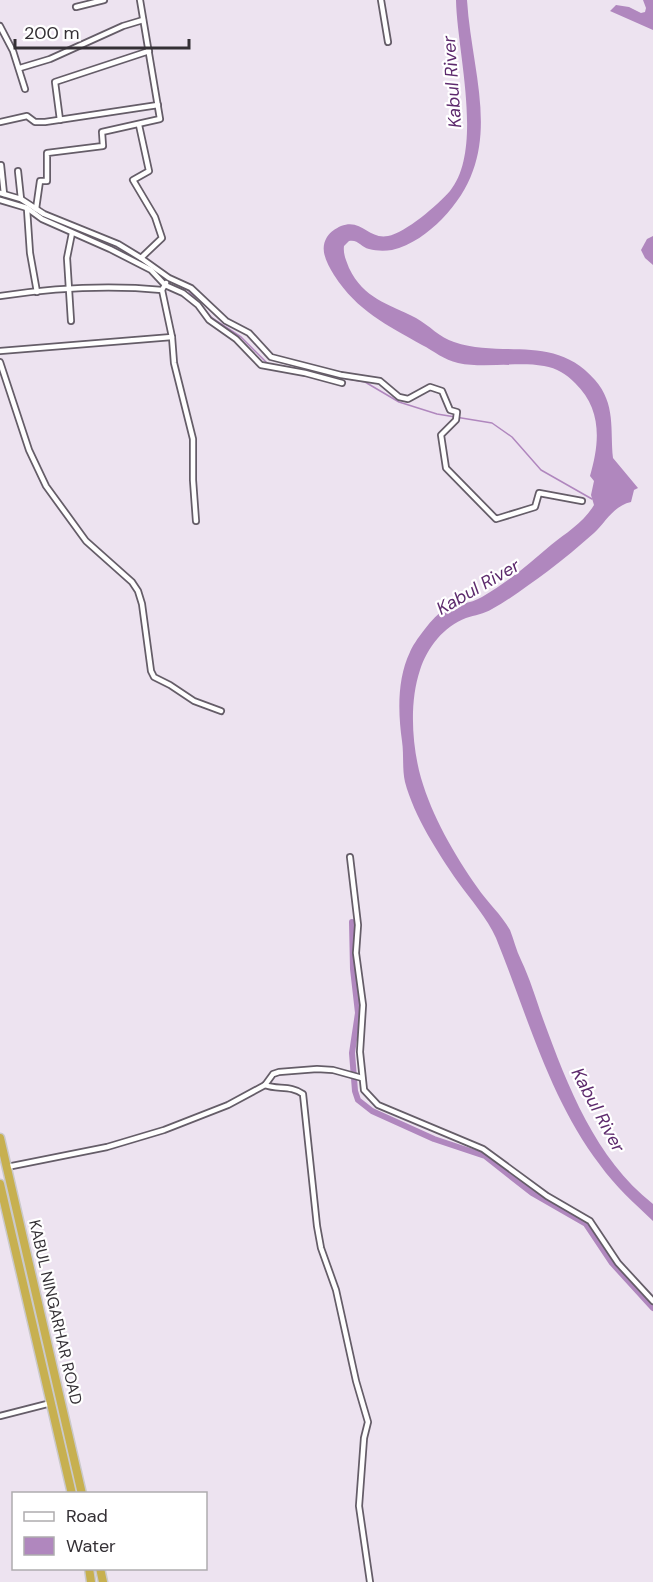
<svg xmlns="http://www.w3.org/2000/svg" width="653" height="1582" font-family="'DM Sans',sans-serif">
	<rect width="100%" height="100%" fill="#ede3f0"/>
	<g fill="#b087be">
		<path d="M456 0H467C472 80 507 152 442 219 429 232 411 246 392 250 385 251 376 251 369 249 361 247 358 239 349 241L344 246C343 254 346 260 349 268 364 299 387 303 416 318 429 325 440 338 454 342 504 359 554 333 595 380 616 404 610 430 613 458L638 488 634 490 631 502C613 506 606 522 594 533 579 546 564 559 548 571 530 584 512 598 492 609 484 614 475 615 466 618 444 626 427 648 420 670 409 703 412 746 421 778 432 816 454 854 477 887 487 902 501 914 510 930 514 940 516 950 521 960 530 979 536 999 543 1019 568 1087 595 1158 653 1204V1221C634 1203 615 1186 600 1165 549 1098 527 1014 496 938 487 918 471 900 458 882 438 853 414 816 405 782 402 768 404 755 402 741 398 713 397 679 410 652 414 642 434 615 444 610 456 604 470 604 482 597 508 582 529 564 551 545 566 533 584 522 594 505L591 495 594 481 590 476C600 442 602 409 575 383 566 374 557 368 544 366 516 361 486 369 458 363 444 360 434 351 422 345 386 324 358 312 334 275 327 263 319 250 327 237 331 231 335 229 341 226 362 218 369 240 388 236 405 233 438 205 450 191 484 149 457 52 456 0Z"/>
		<polygon points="643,0 653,0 653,30 610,11 616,5 629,7 641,13 645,12 646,8"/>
		<polygon points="653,236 653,265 645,258 641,250 647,239"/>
	</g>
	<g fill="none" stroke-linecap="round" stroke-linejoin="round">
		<g stroke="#b087be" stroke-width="1.5">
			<polyline points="0,196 27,206"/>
			<polyline points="73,230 113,247 142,263"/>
			<polyline points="158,274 188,290 212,318 241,337 267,363"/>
			<polyline points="315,373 365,382 399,402 437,414 492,423 512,437 541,470 592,499"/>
		</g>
		<polyline stroke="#b087be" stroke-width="6" points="352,922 353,969 358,1013 352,1053 355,1091 358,1100 372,1111 434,1139 485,1156 532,1193 586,1224 612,1263 653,1308"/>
		<g stroke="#655d68" stroke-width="8">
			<g id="minor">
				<polyline points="381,0 388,42"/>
				<polyline points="76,7 104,0"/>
				<polyline points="0,26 13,51 25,89"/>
				<polyline points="20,68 50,59 123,26 143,20"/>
				<polyline points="60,120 55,82 149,51"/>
				<polyline points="0,122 27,116 35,122 45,122 158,105"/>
				<polyline points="139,125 149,171 133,180 155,217 162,238 141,258"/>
				<polyline points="1,165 4,194"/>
				<polyline points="18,171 21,199"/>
				<polyline points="0,193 21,199 44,214 118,244 141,258 169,278 191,288 226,321 249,333 271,357 341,375 380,381 399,397 408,399 430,387 442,391 450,410 457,412 456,420 441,435 446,468 496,519 535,507 539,493 582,501"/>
				<polyline points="0,200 27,208 42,219 110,249 151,270 165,285 183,293 198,305 209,320 236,339 261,365 305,373 342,383"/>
				<polyline points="27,209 30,253 37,292"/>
				<polyline points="36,209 40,181 47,181 47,153 103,146 102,132 160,119 140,0"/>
				<polyline points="166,283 162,290 172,337 174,363 193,439 193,480 196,521"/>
				<path d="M0 296C54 288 108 285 162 290"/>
				<polyline points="71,321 67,258 72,233"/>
				<polyline points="0,351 172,337"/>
				<polyline points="0,362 29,450 46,486 86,541 132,582 138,591 142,604 151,671 154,677 170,685 194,701 221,711"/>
				<polyline points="350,857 358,925 356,953 363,1005 360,1052 364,1090 378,1105 483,1149 547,1196 590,1221 618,1263 653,1301"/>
				<path d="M265 1085C277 1090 291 1085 303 1094L317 1226 321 1248 336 1290 356 1381 368 1422 364 1438 359 1506 370 1582"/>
				<polyline points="7,1167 107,1147 164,1130 228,1105 265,1085 273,1074 279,1072 317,1069 333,1070 362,1078"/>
				<polyline points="0,1416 51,1403"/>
			</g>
		</g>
		<g stroke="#cac9ca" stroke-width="11">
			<g id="trunk">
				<polyline points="0,1138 82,1494"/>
				<polyline points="0,1184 72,1494"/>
				<polyline points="89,1568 91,1582"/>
				<polyline points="100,1568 103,1582"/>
			</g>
		</g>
		<use href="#minor" stroke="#fff" stroke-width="4.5"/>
		<use href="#trunk" stroke="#c7b050" stroke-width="8"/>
	</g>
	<g text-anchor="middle" stroke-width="4.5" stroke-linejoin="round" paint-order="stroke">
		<g font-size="16" fill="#343035" stroke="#fff">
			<text transform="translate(56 1312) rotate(77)" y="6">KABUL NINGARHAR ROAD</text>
		</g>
		<g font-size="18" font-style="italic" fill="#5d2a6d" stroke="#fff">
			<text transform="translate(452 82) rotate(-94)" y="6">Kabul River</text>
			<text transform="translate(478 587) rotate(-30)" y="6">Kabul River</text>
			<text transform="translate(598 1110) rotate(62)" y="6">Kabul River</text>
		</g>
	</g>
	<rect x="12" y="1492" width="195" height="78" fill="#ffffff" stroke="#aeacae" stroke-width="1.5"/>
	<rect x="24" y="1512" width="30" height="9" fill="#ffffff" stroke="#aeacae" stroke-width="1.5"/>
	<text x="66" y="1522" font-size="18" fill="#343035">Road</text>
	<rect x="24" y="1537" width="30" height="18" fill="#b087be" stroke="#aeacae" stroke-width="1.5"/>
	<text x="66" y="1552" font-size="18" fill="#343035">Water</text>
	<path d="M15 39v9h174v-9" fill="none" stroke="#343035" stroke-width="3"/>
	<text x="24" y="39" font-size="18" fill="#343035" stroke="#ffffff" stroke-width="4.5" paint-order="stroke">200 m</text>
</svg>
